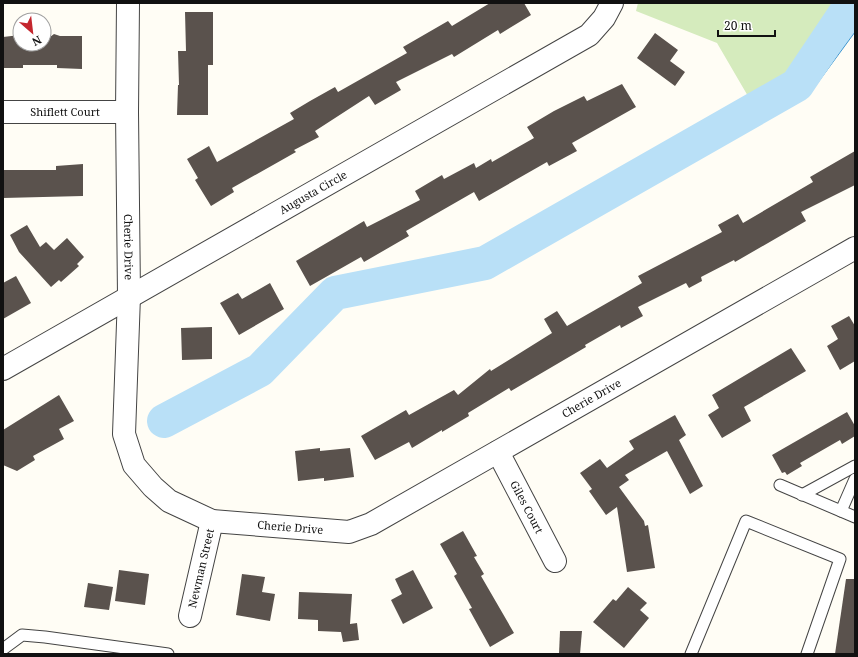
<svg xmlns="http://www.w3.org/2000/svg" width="858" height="657" font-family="'Noto Serif',serif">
	<rect width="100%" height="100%" fill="#fffdf5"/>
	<polygon fill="#d5ebbd" points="638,3 839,3 793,68 752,103 717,43 636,11"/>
	<polygon fill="#b9e0f7" stroke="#3f96cf" points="848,3 855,3 855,32 811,92 797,85"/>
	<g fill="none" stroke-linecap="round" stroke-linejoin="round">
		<polyline stroke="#b9e0f7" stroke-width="34" points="164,421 260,370 335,293 485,263 797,85 852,3"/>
	</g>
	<g fill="#5a524d">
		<polygon points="490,3 524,3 531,15 500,34 498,30 454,57 452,54 396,82 401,90 375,105 369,96 315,131 319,137 294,150 296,152 232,188 234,192 211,206 195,180 198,178 187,159 209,146 217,162 294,119 290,113 310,101 335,87 338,92 407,53 403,47 448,21 452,26"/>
		<polygon points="185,12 213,12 213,65 208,65 208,115 177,115 178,85 179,85 178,51 186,51"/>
		<polygon points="655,33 678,50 670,61 685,72 675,86 637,58"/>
		<polygon points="54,34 60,36 82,36 82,69 57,68 57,65 23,65 23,68 3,68 3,37 20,35 20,44 44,44 44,36 50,37"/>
		<polygon points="622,84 636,107 572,143 577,151 549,166 547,162 479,201 474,192 406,231 409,236 364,262 361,257 310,286 296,261 364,221 367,227 420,200 415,191 442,175 444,179 474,163 476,168 491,159 492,162 534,138 527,127 554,111 584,96 587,101"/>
		<polygon points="855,151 855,185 801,212 806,221 735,262 734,260 701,277 702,281 689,288 686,283 638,307 643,316 621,328 620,325 585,345 586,347 511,391 509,388 468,413 469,416 442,432 442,430 412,448 409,442 375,460 361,436 406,410 409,415 454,390 458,395 490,369 491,371 552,333 544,319 557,311 567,326 642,283 638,276 722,232 718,225 738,214 743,223 813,182 810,177"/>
		<polygon points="83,164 83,196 3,198 3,170 56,170 56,166"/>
		<polygon points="27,225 40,247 46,242 54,250 67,238 84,257 77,264 79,266 61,282 59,280 51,287 19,252 10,235"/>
		<polygon points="16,276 31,303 3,319 3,283"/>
		<polygon points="270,283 284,309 239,335 220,303 238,293 242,299"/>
		<polygon points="849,316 855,326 855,361 840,370 827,346 838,339 831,326"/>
		<polygon points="212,327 212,359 182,360 181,328"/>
		<polygon points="791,348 806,371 744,407 751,421 722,438 708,415 719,408 712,395"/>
		<polygon points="59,395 74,421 59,429 64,439 33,456 35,460 17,471 3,465 3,430"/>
		<polygon points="847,412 855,426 855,436 842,444 840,440 800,463 802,466 787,475 785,472 782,473 772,455"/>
		<polygon points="675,415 686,435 679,440 703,486 690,494 667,451 625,475 629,480 619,487 644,521 645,526 648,525 655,568 627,572 617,507 606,515 589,491 592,489 580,473 600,459 607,468 634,449 629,441"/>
		<polygon points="320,448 320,451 350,448 354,477 324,481 324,478 298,481 295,451"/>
		<polygon points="463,531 477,556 474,557 484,574 481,576 514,633 490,647 469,609 472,608 454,576 457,574 440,544"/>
		<polygon points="119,570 149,574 145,605 115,601"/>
		<polygon points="413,570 433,608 403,624 391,600 402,594 395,579"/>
		<polygon points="242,574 265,577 262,592 275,594 270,621 236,615"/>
		<polygon points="846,579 855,579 855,654 835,654"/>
		<polygon points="88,583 113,587 109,610 84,607"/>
		<polygon points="628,587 647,603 640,610 649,618 624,648 593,622 613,599 616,601"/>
		<polygon points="299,592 352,594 350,624 357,623 359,640 343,642 341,632 318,631 318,620 298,619"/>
		<polygon points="560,631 582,631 580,654 559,654"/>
	</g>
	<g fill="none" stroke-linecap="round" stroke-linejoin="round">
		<g stroke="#444" stroke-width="13">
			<g id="lane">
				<polyline points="780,485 855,517"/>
				<polyline points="802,495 855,466"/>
				<polyline points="841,511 855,479"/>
				<polyline points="3,649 22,635 45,637 168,654"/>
				<polyline points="691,654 746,521 840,559 807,654"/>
			</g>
		</g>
		<g stroke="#444" stroke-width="24">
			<g id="street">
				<path id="s1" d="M128 3 127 112 129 296 124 434 134 465 153 487 169 501 212 521 349 532 371 524 855 248"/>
				<path id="s2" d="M3 112H127"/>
				<path id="s3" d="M3 369 589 35 604 18 612 3"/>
				<path id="s4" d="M498 452 555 561"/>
				<path id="s5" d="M190 616 212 521"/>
			</g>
		</g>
		<use href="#lane" stroke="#fff" stroke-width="11"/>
		<use href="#street" stroke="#fff" stroke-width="22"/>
	</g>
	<g text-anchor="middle" stroke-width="4" stroke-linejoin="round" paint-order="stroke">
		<g font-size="11" fill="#111" stroke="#fff">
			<text dy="4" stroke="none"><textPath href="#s2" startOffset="62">Shiflett Court</textPath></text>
			<text dy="4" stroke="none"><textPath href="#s3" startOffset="357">Augusta Circle</textPath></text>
			<text dy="4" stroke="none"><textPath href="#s1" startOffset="244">Cherie Drive</textPath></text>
			<text dy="4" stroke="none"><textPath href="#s1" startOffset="976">Cherie Drive</textPath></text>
			<text dy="4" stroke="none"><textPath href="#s4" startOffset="62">Giles Court</textPath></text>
			<text dy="4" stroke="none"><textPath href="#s1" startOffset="640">Cherie Drive</textPath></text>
			<text dy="4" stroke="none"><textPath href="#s5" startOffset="49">Newman Street</textPath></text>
		</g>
	</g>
	<rect width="858" height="657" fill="none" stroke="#111111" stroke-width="8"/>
	<g transform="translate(32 32) rotate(152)"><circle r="19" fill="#ffffff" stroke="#a0a0a0"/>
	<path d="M0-3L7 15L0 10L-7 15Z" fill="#c4262e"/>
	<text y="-6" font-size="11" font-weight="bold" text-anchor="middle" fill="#111111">N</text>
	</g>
	<path d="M718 30v6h57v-6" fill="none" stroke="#111111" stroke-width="2"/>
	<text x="724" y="30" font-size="12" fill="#111111" stroke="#ffffff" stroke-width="3" paint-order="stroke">20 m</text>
</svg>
